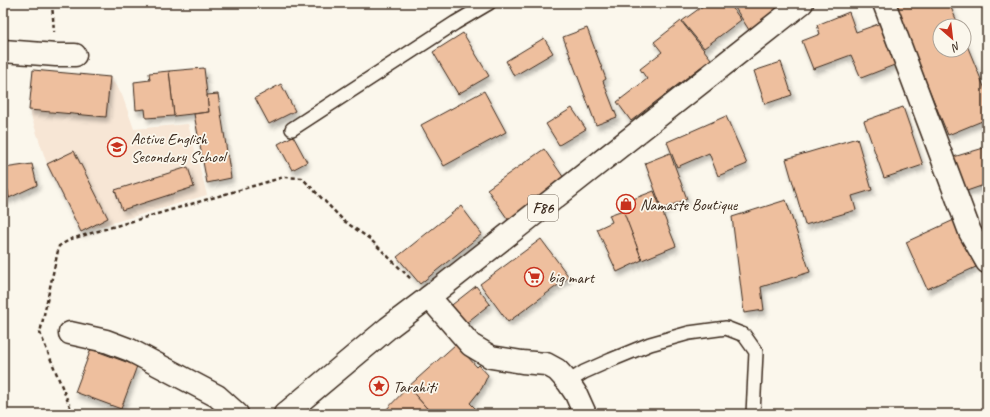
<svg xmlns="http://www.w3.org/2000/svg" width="990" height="417" font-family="Caveat,sans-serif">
	<defs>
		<filter id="shadow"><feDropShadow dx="2.5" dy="4.5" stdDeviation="2" flood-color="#0004"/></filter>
	</defs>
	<rect width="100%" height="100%" fill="#fbf7ec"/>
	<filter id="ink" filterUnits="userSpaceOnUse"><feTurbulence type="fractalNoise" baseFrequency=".025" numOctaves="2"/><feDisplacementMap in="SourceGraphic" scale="8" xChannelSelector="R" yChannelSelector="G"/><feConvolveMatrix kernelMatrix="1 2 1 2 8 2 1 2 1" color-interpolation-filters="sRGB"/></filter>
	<g filter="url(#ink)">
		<polygon fill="#f7e6d5" points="33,70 110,77 122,95 134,129 188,124 207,195 81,232 47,164 29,110"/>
		<g fill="#eebf9e" stroke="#3b2a1e" filter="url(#shadow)">
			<polygon points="707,3 729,3 741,20 704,48 682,21"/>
			<polygon points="732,3 779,3 781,6 749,30"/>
			<polygon points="893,3 949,3 959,26 940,26 940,50 964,50 964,38 987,94 987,119 948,135"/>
			<polygon points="849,12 856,32 881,23 897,64 861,78 851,55 813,69 802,41 820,34 817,25"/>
			<polygon points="681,21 711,59 631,121 617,102 647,79 640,69 662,52 654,42"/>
			<polygon points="587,28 606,79 603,81 617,117 596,125 563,37"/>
			<polygon points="463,33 489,76 458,94 433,52"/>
			<polygon points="544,38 553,53 514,76 506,61"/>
			<polygon points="781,62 792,95 765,104 754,71"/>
			<polygon points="204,68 209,112 174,116 169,71"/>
			<polygon points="33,70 110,77 106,117 29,110"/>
			<polygon points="169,71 174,116 146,118 145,109 136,110 134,82 150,80 149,73"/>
			<polygon points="281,84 295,111 269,124 255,98"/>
			<polygon points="484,91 506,132 444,166 421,125"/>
			<polygon points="218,94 231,178 207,183 194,114 209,112 207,95"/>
			<polygon points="903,107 923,165 884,178 864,121"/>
			<polygon points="572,108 586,129 559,145 546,124"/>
			<polygon points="726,116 747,164 718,176 709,153 677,167 667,142"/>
			<polygon points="293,136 307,162 292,170 278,144"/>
			<polygon points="857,138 872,190 852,196 856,210 805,225 786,159"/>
			<polygon points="987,147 987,184 961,193 950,158"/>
			<polygon points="544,149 566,181 509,221 487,189"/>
			<polygon points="74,151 108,218 81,232 47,164"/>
			<polygon points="670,153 687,199 662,209 645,163"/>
			<polygon points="32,164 37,185 9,198 4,168"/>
			<polygon points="188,167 194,187 122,210 115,190"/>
			<polygon points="3,168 4,168 9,198 3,199"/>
			<polygon points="654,191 676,246 642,260 620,204"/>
			<polygon points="987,197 987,212 983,198"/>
			<polygon points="786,200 810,272 761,287 764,310 744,313 732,217"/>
			<polygon points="461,206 482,234 420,284 397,257"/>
			<polygon points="623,210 642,260 617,272 597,229 612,222 609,215"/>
			<polygon points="954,220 976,267 927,289 906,242"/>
			<polygon points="541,239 569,277 508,322 480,284"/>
			<polygon points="476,286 490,304 461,327 448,308"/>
			<polygon points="456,344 477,367 479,365 488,375 482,388 470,403 476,409 470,414 432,414 408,387"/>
			<polygon points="91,349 137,366 121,409 75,392"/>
			<polygon points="408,387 432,414 382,414"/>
		</g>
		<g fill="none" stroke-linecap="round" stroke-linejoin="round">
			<g stroke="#3b2a1e" stroke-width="16">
				<g id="lane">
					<polyline points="292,129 455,23 489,3"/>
					<polyline points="568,382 584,372 611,360 650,344 689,333 726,328 744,335 756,352 753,414"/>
				</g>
			</g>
			<g stroke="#3b2a1e" stroke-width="25">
				<g id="street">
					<polyline points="884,3 970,232 987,262"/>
					<polyline points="3,51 56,55 75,55"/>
					<polyline points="429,297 471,345 491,357 522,362 546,364 557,370 568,382 576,394 585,414"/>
					<polyline points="70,333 106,341 130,350 217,396 237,414"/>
				</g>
			</g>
			<g stroke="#3b2a1e" stroke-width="25">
				<polyline id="primary" points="285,414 388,328 429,297 802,3"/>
			</g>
			<g stroke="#3b2a1e" stroke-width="2.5" stroke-dasharray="4 3" stroke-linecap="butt">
				<polyline points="52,3 54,32"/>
				<polyline points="73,414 40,333 59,246 71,239 284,177 302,178 344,221 370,239 412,280"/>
			</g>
			<use href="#lane" stroke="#fbf7ec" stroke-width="13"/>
			<use href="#street" stroke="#fbf7ec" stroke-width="22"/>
			<use href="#primary" stroke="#fbf7ec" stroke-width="22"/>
		</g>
	</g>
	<defs>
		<g id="school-ring" transform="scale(1)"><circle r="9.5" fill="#fbf7ec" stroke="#c8321e" stroke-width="1.5"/><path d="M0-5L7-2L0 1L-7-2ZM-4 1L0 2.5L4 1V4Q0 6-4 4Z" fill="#c8321e"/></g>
		<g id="shop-ring" transform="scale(1)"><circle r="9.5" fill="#fbf7ec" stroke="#c8321e" stroke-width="1.5"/><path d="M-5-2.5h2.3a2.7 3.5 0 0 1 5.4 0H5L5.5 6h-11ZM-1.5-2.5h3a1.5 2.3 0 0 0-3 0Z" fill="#c8321e"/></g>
		<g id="supermarket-ring" transform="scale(1)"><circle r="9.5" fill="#fbf7ec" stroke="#c8321e" stroke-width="1.5"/><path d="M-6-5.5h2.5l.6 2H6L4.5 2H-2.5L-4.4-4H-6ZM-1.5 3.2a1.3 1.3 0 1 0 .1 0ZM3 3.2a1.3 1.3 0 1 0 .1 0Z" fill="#c8321e"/></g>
		<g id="sight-ring" transform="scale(1)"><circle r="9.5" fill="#fbf7ec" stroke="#c8321e" stroke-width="1.5"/><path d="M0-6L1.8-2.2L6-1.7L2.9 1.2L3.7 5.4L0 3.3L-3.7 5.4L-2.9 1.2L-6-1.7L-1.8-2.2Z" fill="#c8321e"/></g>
	</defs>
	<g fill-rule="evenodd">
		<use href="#school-ring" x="117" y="147"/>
		<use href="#shop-ring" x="626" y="204"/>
		<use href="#supermarket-ring" x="534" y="277"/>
		<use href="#sight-ring" x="379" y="386"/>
	</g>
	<g text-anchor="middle" stroke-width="3.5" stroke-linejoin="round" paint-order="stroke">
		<rect fill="#fbf7ec" stroke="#75685c" stroke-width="1" x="528" y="195" width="30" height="26" rx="3"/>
		<g font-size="15" font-weight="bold" fill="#3b2a1e">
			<text x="543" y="213">F86</text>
		</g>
		<g font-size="16" fill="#3b2a1e" stroke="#fbf7ec" text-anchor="start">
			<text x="131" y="144">Active English<tspan x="131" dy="18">Secondary School</tspan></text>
			<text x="640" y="210">Namaste Boutique</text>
			<text x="548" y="283">big mart</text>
			<text x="393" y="392">Tarahiti</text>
		</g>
	</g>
	<rect width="990" height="417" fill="none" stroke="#fbf7ec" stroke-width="16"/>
	<rect x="8" y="8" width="974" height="401" fill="none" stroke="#3b2a1e" stroke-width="1.5" filter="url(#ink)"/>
	<g transform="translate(952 38) rotate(152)"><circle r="19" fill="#fbf7ec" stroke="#aea59a"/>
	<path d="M0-3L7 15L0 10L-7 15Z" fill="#c8321e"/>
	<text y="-6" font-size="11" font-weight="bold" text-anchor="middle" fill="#3b2a1e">N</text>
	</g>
</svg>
